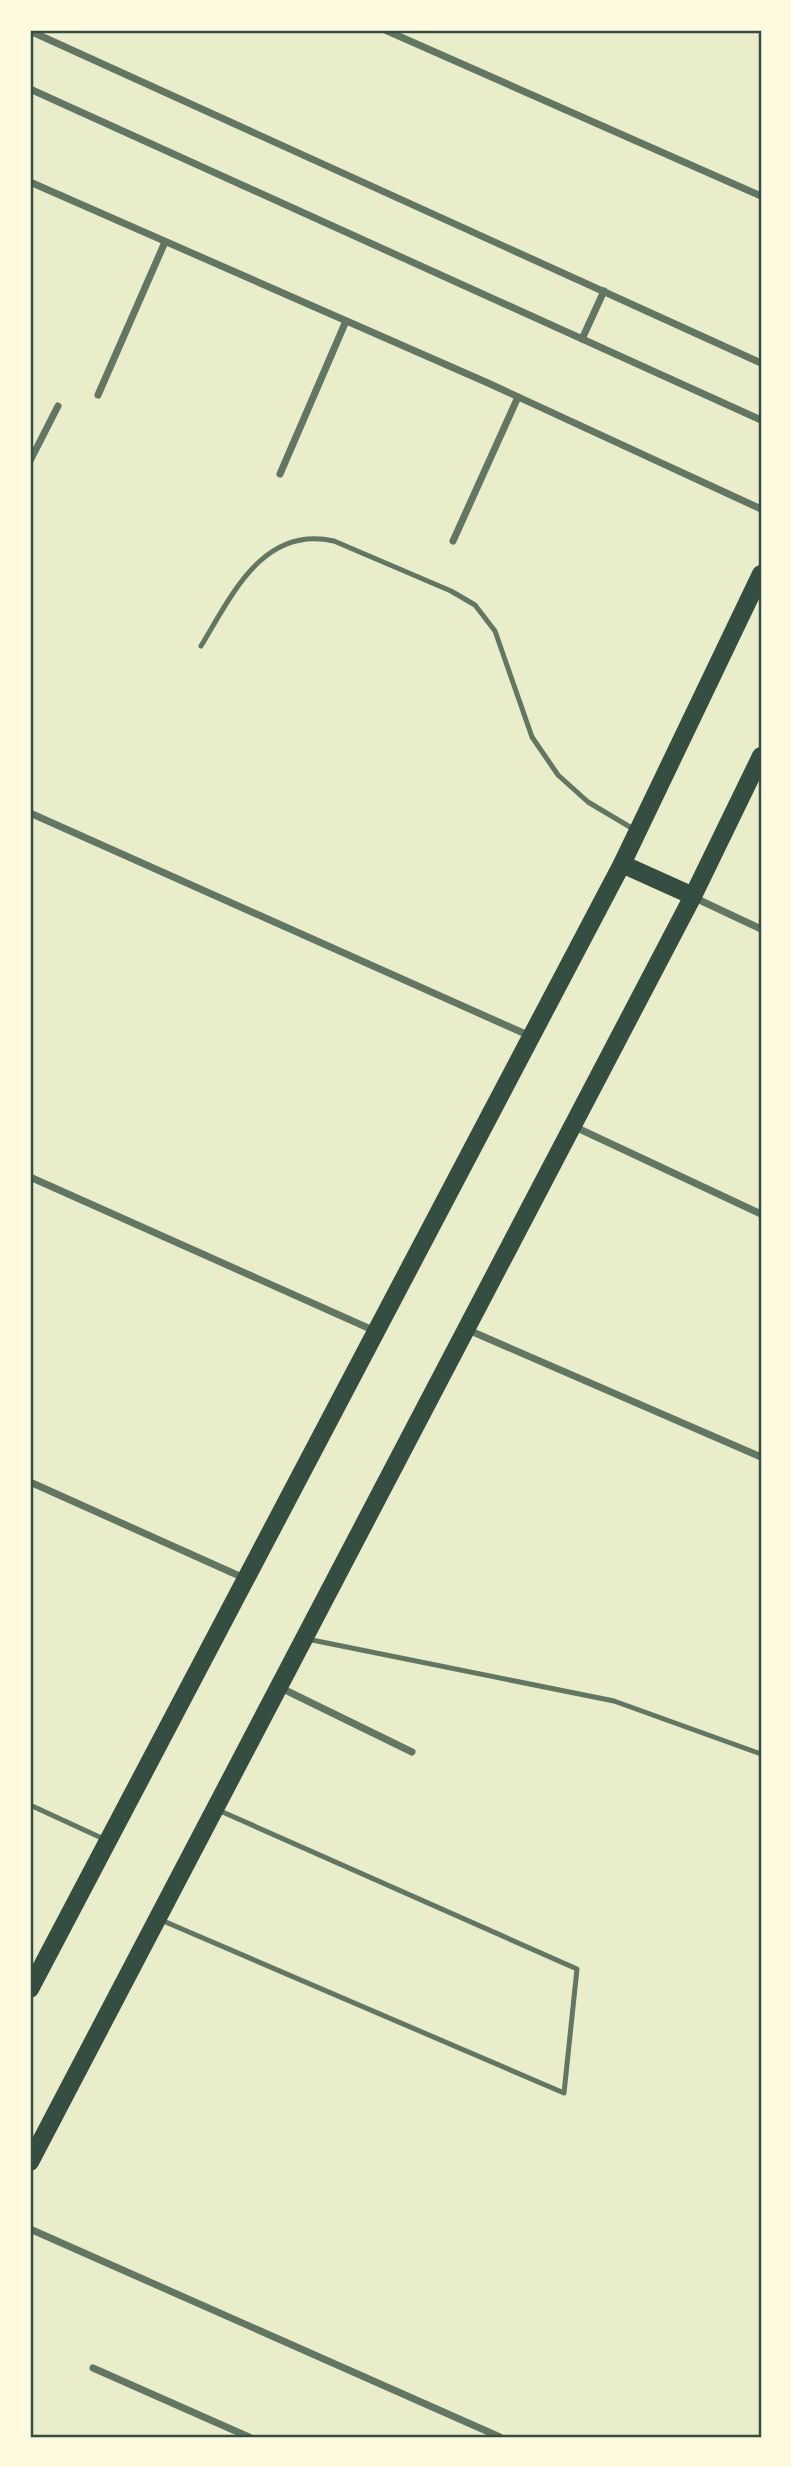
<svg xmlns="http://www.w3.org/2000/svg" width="791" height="2467" font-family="'Roboto Condensed',sans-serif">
	<rect width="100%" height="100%" fill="#e9edc9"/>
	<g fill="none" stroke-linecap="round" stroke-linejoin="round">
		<g stroke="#617663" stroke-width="5">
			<path d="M201 646C232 595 263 525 334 541L451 591 475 605 495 631 532 737 558 775 588 802 635 830"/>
			<polyline points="307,1639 614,1701 761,1754"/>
			<polyline points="30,1805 106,1840"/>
			<polyline points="161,1920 564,2093 577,1969 218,1810"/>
		</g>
		<g stroke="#617663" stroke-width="7">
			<polyline points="385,30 761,196"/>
			<polyline points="30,31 761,363"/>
			<polyline points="30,89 761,420"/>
			<polyline points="30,182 488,383 761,509"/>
			<polyline points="582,339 604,291"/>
			<polyline points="98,395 165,242"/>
			<polyline points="30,461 58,406"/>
			<polyline points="280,474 346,321"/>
			<polyline points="453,541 518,397"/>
			<polyline points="30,813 530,1036"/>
			<polyline points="693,897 761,929"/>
			<polyline points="573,1126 761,1214"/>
			<polyline points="30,1177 375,1331"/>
			<polyline points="466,1329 761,1457"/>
			<polyline points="30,1482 244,1578"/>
			<polyline points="281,1688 412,1752"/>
			<polyline points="30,2229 500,2437"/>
			<polyline points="93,2368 249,2437"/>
		</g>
		<g stroke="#344e41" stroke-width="18">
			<polyline points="622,864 693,896"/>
			<polyline points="30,1989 622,864 761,574"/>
			<polyline points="30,2162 693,896 761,756"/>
		</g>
	</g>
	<rect width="791" height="2467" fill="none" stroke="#fefae0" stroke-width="63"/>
	<rect x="32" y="32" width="728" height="2404" fill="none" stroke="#344e41" stroke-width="2.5"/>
</svg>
